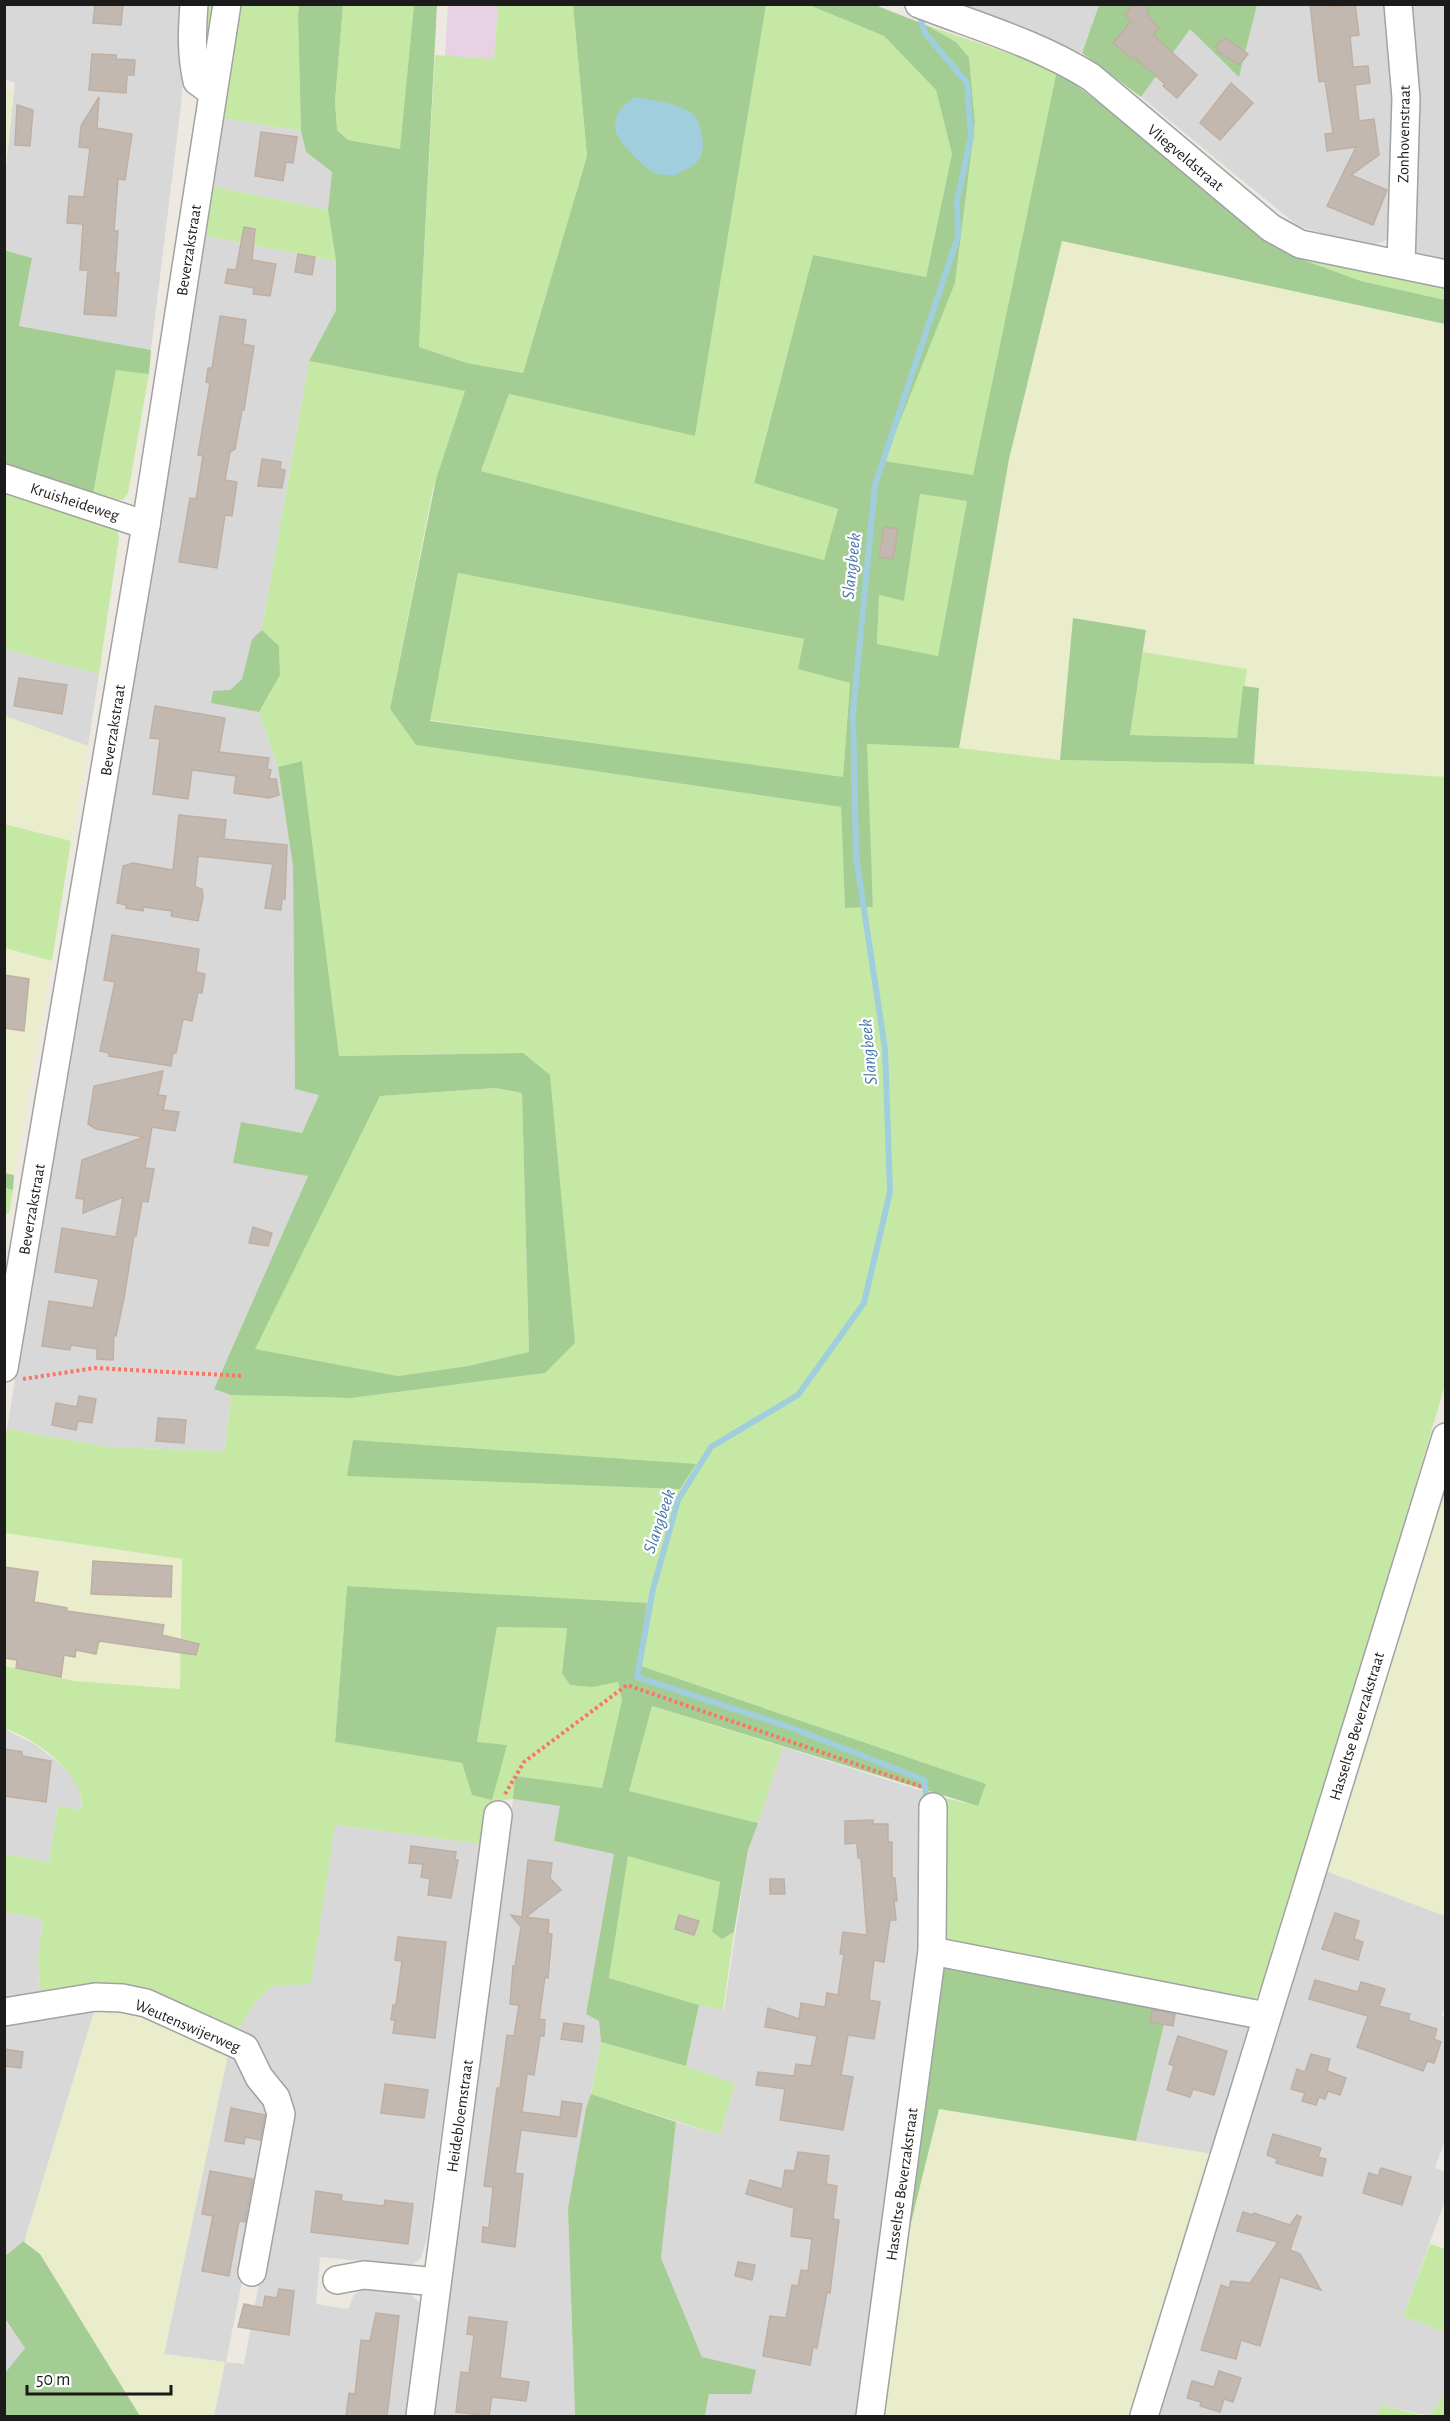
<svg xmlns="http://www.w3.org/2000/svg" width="1450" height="2421" font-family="'Alegreya Sans',sans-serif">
	<rect width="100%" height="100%" fill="#ede9e0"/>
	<g fill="#d9d8d8">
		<polygon points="5,5 189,5 181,105 151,350 19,326 32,258 5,250 5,175 15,83 5,79"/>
		<polygon points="957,5 1099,5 1082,53"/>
		<polygon points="1257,5 1391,5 1398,120 1389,239 1373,245 1346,240 1298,226 1141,97 1190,28 1239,76"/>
		<polygon points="1405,5 1445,5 1445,265 1419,259 1411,250"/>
		<polygon points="221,118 301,131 306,152 332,172 328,210 211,186"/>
		<polygon points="201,235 336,261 336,310 309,361 262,630 252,639 242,679 230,690 212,703 259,712 278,767 293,864 295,1088 319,1095 302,1133 308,1176 214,1389 231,1395 225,1451 108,1447 7,1429"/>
		<polygon points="5,649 99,674 88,746 5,716"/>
		<polygon points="4,1729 34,1744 58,1762 73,1777 80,1791 82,1810 58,1806 49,1862 5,1854"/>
		<polygon points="783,1747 926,1792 928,1862 917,1971 855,2416 705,2416 709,2394 751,2394 702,2357 661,2258 676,2122 720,2135 735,2085 686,2066 699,2005 724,2010 748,1850"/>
		<polygon points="513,1799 561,1806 554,1841 614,1854 586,2014 599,2021 601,2042 568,2208 575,2416 433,2416"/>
		<polygon points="334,1825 483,1844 458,2008 427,2239 421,2258 410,2266 320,2257 316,2304 348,2309 354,2295 369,2285 401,2288 408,2292 419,2302 422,2319 410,2416 214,2416 225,2362 164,2354 228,2055 224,2045 272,2102 275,2115 226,2362 244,2364 285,2142 286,2098 277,2081 237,2031 255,2003 271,1985 311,1983"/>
		<polygon points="1326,1871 1445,1916 1446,2004 1442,2016 1446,2017 1446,2138 1435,2168 1445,2172 1445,2201 1403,2316 1445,2332 1445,2392 1430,2416 1381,2405 1377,2416 1158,2416"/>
		<polygon points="4,1912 43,1919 38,1957 41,2001 5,2004"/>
		<polygon points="97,2002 25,2240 5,2256 5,2017"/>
		<polygon points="1168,2008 1251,2026 1211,2154 1136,2141"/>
		<polygon points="4,2319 25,2348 5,2373 4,2373"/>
	</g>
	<polygon fill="#e6d2e2" points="448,5 498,5 494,59 445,56"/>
	<g fill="#eaedcb">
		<polygon points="5,88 14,91 5,175"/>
		<polygon points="1062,241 1445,324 1445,777 1254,764 1259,688 1243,686 1246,669 1143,652 1146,631 1073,618 1060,760 959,748 1009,459"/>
		<polygon points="5,716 88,746 71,841 5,824"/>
		<polygon points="4,948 52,961 14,1175 4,1173"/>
		<polygon points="1445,1480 1445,1916 1326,1871"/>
		<polygon points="5,1533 182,1559 180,1689 74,1681 5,1666"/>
		<polygon points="97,2002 121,2005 228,2054 164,2354 225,2362 214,2416 140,2416 40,2254 24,2242"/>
		<polygon points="939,2109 1211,2154 1132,2416 884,2416 907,2239"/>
	</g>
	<g fill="#c5e9a5">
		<polygon points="204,5 213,5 206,49 200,42"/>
		<polygon points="239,5 299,5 298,16 301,131 221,118"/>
		<polygon points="343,5 414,5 401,149 348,140 337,130 335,101"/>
		<polygon points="498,5 573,5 587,156 523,373 467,363 419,347 435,55 494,59"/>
		<polygon points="766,5 809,5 884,36 936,90 952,154 926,277 813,255 754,483 838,509 824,560 481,471 509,394 695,436"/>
		<polygon points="926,25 1057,70 973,476 883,461 955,283 975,123 969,56 956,42"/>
		<polygon points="211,186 328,210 336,261 201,235"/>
		<polygon points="1301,252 1445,282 1445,300 1361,281 1295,257"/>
		<path d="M309 361 465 391 433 488 390 709 416 745 841 807 845 908 873 907 866 744 959 748 1060 760 1254 764 1445 777V1385L1319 1808 1262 1987 1255 1999 1244 2000 943 1938 947 1896 941 1797 978 1806 986 1784 638 1665 647 1604 347 1586 335 1742 462 1763 472 1795 507 1745 477 1743 497 1627 567 1628 562 1673 593 1687 618 1682 622 1700 602 1789 515 1776 513 1799 492 1801 483 1844 335 1825 311 1984 271 1986 255 2003 237 2031 171 2006 41 2001 38 1957 43 1919 5 1912V1854L49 1862 58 1806 82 1810C85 1775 36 1738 5 1729V1666L74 1681 180 1689 182 1559 5 1533 4 1450 7 1429 108 1447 225 1451 231 1395 351 1398 545 1373 523 1053 339 1056 302 761 278 767 259 712 280 675 279 646 262 630Z"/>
		<polygon points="116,369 149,374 128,493 123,500 115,500 93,494"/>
		<polygon points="4,489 117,528 119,538 99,674 5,649"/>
		<polygon points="920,494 967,501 938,657 877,644 879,595 904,601"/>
		<polygon points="458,573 804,639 799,669 850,683 843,778 430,720"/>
		<polygon points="1143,652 1247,669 1237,738 1130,735"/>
		<polygon points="4,824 71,841 52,961 5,948"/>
		<polygon points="496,1088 522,1093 529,1352 468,1366 398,1376 254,1349 380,1096"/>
		<polygon points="4,1188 13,1190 9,1214 5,1213"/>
		<polygon points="652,1706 783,1747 758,1823 629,1791"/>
		<polygon points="628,1855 720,1882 712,1932 722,1939 734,1932 723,2010 699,2005 609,1978"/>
		<polygon points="601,2042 686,2066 735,2084 720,2135 591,2094"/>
		<polygon points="1430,2244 1445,2249 1445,2332 1403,2316"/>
		<polygon points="1445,2392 1445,2416 1430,2416"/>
		<polygon points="1381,2405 1425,2416 1377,2416"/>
	</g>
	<g fill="#a4cd94" fill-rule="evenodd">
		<path d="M299 5H343L335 101 337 130 348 140 400 149 414 5H437L419 347 467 363 523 373 587 156 573 5H766L695 436 509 394 481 471 824 560 838 509 754 483 813 255 926 277 952 154 936 90 884 36 809 5H875L926 25 956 42 969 57 975 123 955 283 884 461 973 475 1057 70 1295 257 1361 281 1445 300V324L1062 241 1009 459 959 748 867 744 873 907 845 908 841 807 416 745 390 709 436 479 465 391 309 361 336 310V261L328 210 332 172 306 152 301 131 298 16ZM920 494 967 501 938 656 877 644 879 595 904 601ZM458 573 804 639 798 669 850 683 843 777 430 721Z"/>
		<polygon points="1099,5 1257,5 1239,77 1190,29 1141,97 1082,53"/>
		<polygon points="4,250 32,258 19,326 151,350 149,374 116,370 93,494 5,468"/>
		<polygon points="1073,618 1146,630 1130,735 1237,738 1243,686 1259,688 1254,764 1060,760"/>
		<polygon points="262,630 279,646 280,675 259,712 211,703 213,691 230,690 242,679 252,639"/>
		<path d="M302 761 339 1056 523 1053 550 1075 575 1343 545 1373 351 1398 231 1395 214 1389 308 1176 233 1163 241 1122 302 1133 319 1095 295 1089 293 866 278 767ZM496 1088 522 1093 529 1352 468 1366 398 1376 255 1349 380 1096Z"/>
		<polygon points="4,1173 14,1175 13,1190 5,1188"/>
		<polygon points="353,1440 696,1464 680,1489 347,1476"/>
		<polygon points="347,1586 647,1603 638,1665 986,1784 978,1806 652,1706 629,1791 758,1823 748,1850 734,1932 722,1939 712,1932 720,1882 628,1856 609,1978 699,2005 686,2066 601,2042 599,2021 586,2014 614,1854 554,1841 560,1806 513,1799 515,1776 602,1788 622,1700 618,1682 593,1687 570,1685 562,1673 567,1628 497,1627 477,1742 507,1745 492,1800 472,1795 462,1763 335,1742"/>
		<polygon points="940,1962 1168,2008 1136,2141 939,2109 907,2239"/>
		<polygon points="591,2094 676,2122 661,2258 702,2357 756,2370 751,2394 709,2394 705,2416 575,2416 568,2208 586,2109"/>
		<polygon points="25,2240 24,2242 40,2254 140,2416 5,2416 5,2373 25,2348 5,2319 5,2256"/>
	</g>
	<path fill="#a0cedc" d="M637 97C654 101 674 102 690 112 697 116 699 123 701 130 705 148 704 160 688 169 684 170 679 174 675 175 670 176 658 175 653 172 644 168 618 141 616 132 612 116 623 102 637 97Z"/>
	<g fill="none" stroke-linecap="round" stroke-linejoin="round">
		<polyline stroke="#a0cedc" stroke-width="6" points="921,20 925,33 967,83 971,137 957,201 958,236 875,485 853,713 856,856 885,1049 890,1192 864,1303 798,1395 711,1447 678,1500 653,1589 637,1677 792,1728 924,1780 927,1801"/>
	</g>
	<g fill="#c2b8b0" stroke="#bfafa3" stroke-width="1.5">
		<polygon points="95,4 123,4 121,25 93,23"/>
		<polygon points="1133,4 1147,4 1148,17 1159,27 1153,35 1197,75 1177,98 1163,86 1165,84 1134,57 1132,59 1113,43 1131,21 1125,15"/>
		<polygon points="1310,4 1328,4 1328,7 1355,4 1359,35 1350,36 1353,67 1368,66 1370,83 1355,85 1359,121 1374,119 1379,155 1351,175 1387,190 1373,225 1327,206 1356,147 1327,151 1325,134 1333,133 1325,81 1319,82"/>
		<polygon points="1226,38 1248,54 1239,65 1217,51 1218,43"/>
		<polygon points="92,54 116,55 116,59 135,60 134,75 127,75 126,93 89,90"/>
		<polygon points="1231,83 1253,103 1220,140 1200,123"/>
		<polygon points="99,97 97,128 132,134 125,180 118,179 114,231 118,231 115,273 119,273 116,316 84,314 88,270 80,270 83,224 67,223 69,196 84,197 90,148 79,147 81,126"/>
		<polygon points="17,105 33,110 30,146 15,145"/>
		<polygon points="261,132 297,137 293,163 286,162 283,181 255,176"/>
		<polygon points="244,227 255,229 252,260 276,264 270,296 253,294 254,288 225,283 228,269 236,270"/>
		<polygon points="298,254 315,257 312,275 295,272"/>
		<polygon points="220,316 246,320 243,344 254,346 244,410 242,410 235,449 230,452 225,480 237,482 232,516 225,515 217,568 179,562 190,498 196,499 203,456 198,455 210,383 206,382 208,368 212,368"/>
		<polygon points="262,459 281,462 280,469 285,470 282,488 258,486"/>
		<polygon points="884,527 898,529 893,559 879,557"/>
		<polygon points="19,678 67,685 62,714 14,706"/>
		<polygon points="155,706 225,718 219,752 269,758 267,769 271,770 269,779 276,779 279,795 269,798 234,793 236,776 192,770 188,799 153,794 160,739 150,738"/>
		<polygon points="179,815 226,820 224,839 287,845 285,899 282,899 281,910 265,908 273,864 198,856 195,887 202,889 203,897 198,921 171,916 172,911 144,907 143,911 126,908 126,905 117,903 123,866 133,863 173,870"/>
		<polygon points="112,935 199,949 196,972 205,974 202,993 198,992 192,1021 183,1019 176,1053 173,1053 171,1066 109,1056 109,1053 100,1051 115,982 104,980"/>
		<polygon points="4,975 29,979 24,1031 4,1028"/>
		<polygon points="163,1071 158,1095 166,1096 163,1110 179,1112 175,1131 152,1127 145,1168 154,1169 148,1202 142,1201 136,1236 134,1236 124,1298 116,1336 114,1335 113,1360 97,1359 97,1349 71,1345 70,1350 42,1346 49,1301 93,1308 99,1279 55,1272 62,1228 116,1237 123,1197 83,1213 84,1199 76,1198 82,1160 144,1137 96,1129 88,1124 94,1086"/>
		<polygon points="253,1227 272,1233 268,1246 249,1243"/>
		<polygon points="79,1396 96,1399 92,1423 78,1421 76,1430 52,1425 56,1403 77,1407"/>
		<polygon points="158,1418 186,1420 184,1443 156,1441"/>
		<polygon points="93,1561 172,1566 171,1597 91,1594"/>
		<polygon points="4,1567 38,1572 34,1602 67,1608 67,1611 164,1625 162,1635 199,1644 196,1655 99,1641 96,1654 76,1650 75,1657 64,1655 61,1677 16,1668 17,1660 4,1658"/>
		<polygon points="4,1749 22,1752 22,1756 51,1761 46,1802 4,1796"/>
		<polygon points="873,1820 873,1824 888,1824 888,1842 892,1842 892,1878 895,1878 897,1901 894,1901 896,1920 890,1920 884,1962 874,1960 869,2000 880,2002 874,2039 848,2035 841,2075 853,2077 843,2130 780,2120 785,2089 756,2085 758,2072 794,2076 796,2064 811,2066 817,2036 765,2027 768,2008 799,2019 801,2003 825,2007 827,1993 838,1995 844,1954 840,1954 843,1932 867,1935 861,1858 858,1858 857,1843 845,1844 845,1821"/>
		<polygon points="411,1846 456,1852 455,1860 458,1860 451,1898 428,1895 430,1879 421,1877 423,1864 409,1863"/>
		<polygon points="528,1860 552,1863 550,1878 561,1890 526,1917 549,1920 548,1934 552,1934 548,1978 545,1977 539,2019 545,2020 544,2036 540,2036 534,2075 527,2074 522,2112 560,2117 562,2101 582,2104 576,2137 521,2130 515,2173 523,2174 515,2247 482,2242 483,2227 489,2228 493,2187 484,2186 497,2088 500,2088 507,2035 514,2036 519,2005 510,2004 513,1966 515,1966 521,1927 511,1915 522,1917"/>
		<polygon points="770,1879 784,1879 785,1894 770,1894"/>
		<polygon points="1335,1913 1359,1921 1354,1939 1363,1942 1358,1960 1322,1949"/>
		<polygon points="679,1915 699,1921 694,1935 675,1929"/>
		<polygon points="398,1937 446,1942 435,2038 393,2033 395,2020 391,2020 393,2005 396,2005 402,1961 395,1960"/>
		<polygon points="1315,1980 1358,1992 1361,1982 1385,1989 1379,2006 1410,2014 1408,2020 1437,2029 1434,2039 1441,2042 1434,2063 1427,2061 1423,2071 1357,2047 1368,2016 1309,1999"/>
		<polygon points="1152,2010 1175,2014 1173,2026 1150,2022"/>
		<polygon points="564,2023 584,2026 582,2042 561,2039"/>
		<polygon points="1178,2036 1227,2051 1214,2095 1193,2089 1190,2097 1167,2090 1174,2066 1169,2064"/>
		<polygon points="4,2049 23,2052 21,2068 4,2066"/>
		<polygon points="1311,2054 1330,2059 1327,2071 1346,2078 1340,2095 1328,2091 1325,2099 1319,2097 1316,2105 1302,2101 1305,2093 1291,2089 1297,2069 1305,2072"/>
		<polygon points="385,2084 428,2090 424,2118 381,2113"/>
		<polygon points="231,2108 265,2115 260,2140 245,2137 244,2144 225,2141"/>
		<polygon points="1273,2134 1321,2148 1318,2157 1326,2159 1322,2176 1276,2163 1277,2159 1267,2155"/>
		<polygon points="798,2152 829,2156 826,2184 837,2186 833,2219 839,2220 830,2293 827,2292 817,2348 813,2347 810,2365 763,2356 770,2316 786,2318 792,2285 798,2286 801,2270 808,2271 812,2239 791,2236 794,2208 746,2194 750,2180 782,2189 785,2170 794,2171"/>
		<polygon points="1381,2168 1411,2177 1402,2205 1363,2193 1369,2173 1378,2176"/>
		<polygon points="210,2171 253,2179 245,2222 239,2221 229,2276 202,2271 213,2216 202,2214"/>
		<polygon points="316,2191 342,2195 341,2201 384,2206 385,2200 413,2204 408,2244 311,2232"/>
		<polygon points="1243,2212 1253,2215 1254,2213 1290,2225 1297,2215 1301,2217 1290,2250 1300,2254 1321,2290 1280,2277 1260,2346 1241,2340 1236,2359 1201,2350 1221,2285 1229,2288 1231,2281 1250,2283 1278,2242 1237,2231"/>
		<polygon points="738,2262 755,2265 752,2280 735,2276"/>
		<polygon points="279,2289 294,2291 289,2335 238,2327 244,2304 263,2308 265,2296 277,2298"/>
		<polygon points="376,2313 399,2316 387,2416 346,2416 349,2393 355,2394 361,2340 370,2341"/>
		<polygon points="469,2317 507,2322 500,2378 529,2382 526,2401 492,2397 489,2416 456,2412 461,2372 469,2373 474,2335 467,2334"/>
		<polygon points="1219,2371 1241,2378 1233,2402 1224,2399 1220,2412 1200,2406 1201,2402 1187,2398 1192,2381 1214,2387"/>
	</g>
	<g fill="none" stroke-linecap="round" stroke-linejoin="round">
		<g stroke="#a2a2a2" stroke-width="30">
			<g id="minor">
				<path d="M194 4C192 31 191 54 197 81L212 92"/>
				<path d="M919 4C979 27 1036 43 1091 77L1271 228 1300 244 1446 274"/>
				<polyline points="1398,4 1406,98 1401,264"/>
				<polyline points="4,478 146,525"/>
				<polyline points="4,1368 146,525 227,4"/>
				<polyline points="932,1951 1266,2016"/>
				<polyline points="4,2012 95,1997 122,1998 146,2003 245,2048 259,2077 276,2098 281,2114 252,2272"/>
				<polyline points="337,2280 364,2275 437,2282"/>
				<polyline points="420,2416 498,1815"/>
				<polyline points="870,2416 932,1951 933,1807"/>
				<polyline points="1144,2416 1446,1437"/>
			</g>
		</g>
		<g stroke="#fb7564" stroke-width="4" stroke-dasharray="3 3" stroke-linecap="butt">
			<polyline points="23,1379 95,1368 243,1376"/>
			<polyline points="505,1794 524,1762 627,1685 922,1787"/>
		</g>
		<use href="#minor" stroke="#fff" stroke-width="27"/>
	</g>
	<g text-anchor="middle" stroke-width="4.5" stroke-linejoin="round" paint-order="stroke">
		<g font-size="16" fill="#1b1b1b" stroke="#fff">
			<text transform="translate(1403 134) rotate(-89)" y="6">Zonhovenstraat</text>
			<text transform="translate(1186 157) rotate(40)" y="6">Vliegveldstraat</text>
			<text transform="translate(188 250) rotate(-81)" y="6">Beverzakstraat</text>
			<text transform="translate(75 501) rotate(18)" y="6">Kruisheideweg</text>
			<text transform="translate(112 730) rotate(-81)" y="6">Beverzakstraat</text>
			<text transform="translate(31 1209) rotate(-80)" y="6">Beverzakstraat</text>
			<text transform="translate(1356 1726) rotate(-73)" y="6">Hasseltse Beverzakstraat</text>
			<text transform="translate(188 2025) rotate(23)" y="6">Weutenswijerweg</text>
			<text transform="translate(459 2116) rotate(-82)" y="6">Heidebloemstraat</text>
			<text transform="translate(901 2184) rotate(-82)" y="6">Hasseltse Beverzakstraat</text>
		</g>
		<g font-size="18" font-style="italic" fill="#4878ab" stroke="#fff">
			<text transform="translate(851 566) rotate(-84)" y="6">Slangbeek</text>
			<text transform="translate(868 1052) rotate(-95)" y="6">Slangbeek</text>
			<text transform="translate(659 1521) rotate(-71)" y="6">Slangbeek</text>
		</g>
	</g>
	<rect width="1450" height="2421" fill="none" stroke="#1b1b1b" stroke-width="12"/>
	<path d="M27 2385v9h144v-9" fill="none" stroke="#1b1b1b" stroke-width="3"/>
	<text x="36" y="2385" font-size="18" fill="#1b1b1b" stroke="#ffffff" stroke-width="4.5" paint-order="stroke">50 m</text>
</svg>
